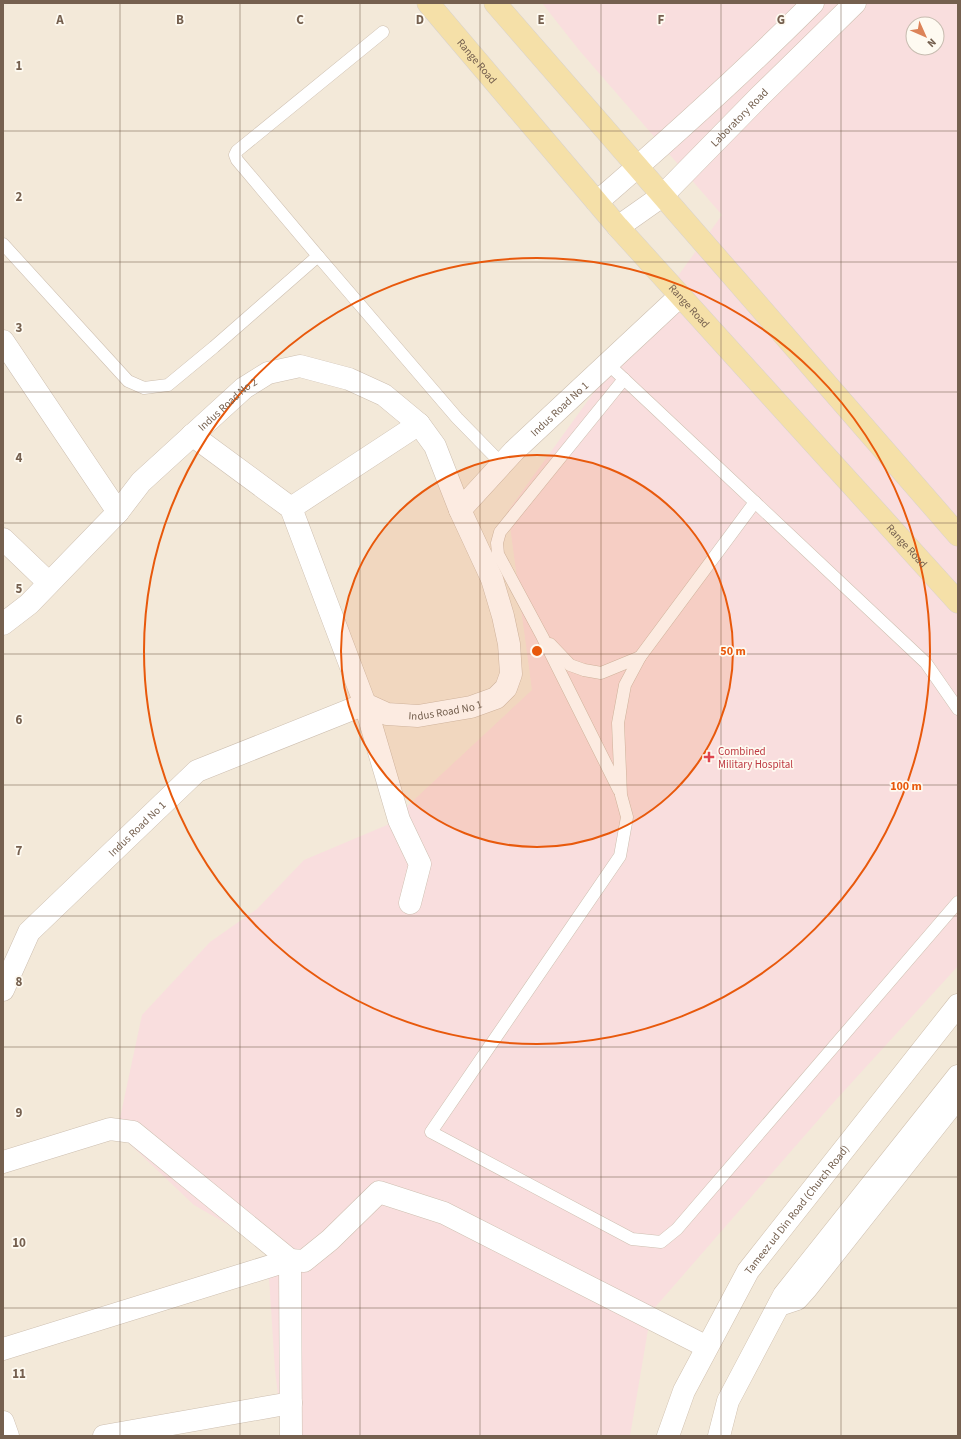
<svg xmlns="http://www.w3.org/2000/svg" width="961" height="1439" font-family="'Source Sans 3',sans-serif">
	<rect width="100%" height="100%" fill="#fbf6ea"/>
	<path fill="#f3e9d9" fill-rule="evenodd" d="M3 3H958V1436H3ZM913 24H937V48H913Z"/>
	<path fill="#f9dede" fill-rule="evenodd" d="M542 3H958V966L834 1102 651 1312 630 1436H283L275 1370 267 1247 194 1205 117 1132 142 1015 210 942 257 909 304 860 387 825 532 690 508 511 722 215 579 50ZM913 24H937V48H913Z"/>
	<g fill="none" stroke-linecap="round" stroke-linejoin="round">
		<g stroke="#cdbfb0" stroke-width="13">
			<g id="service">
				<polyline points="3,244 128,381 144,388 168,385 214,347 318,256 457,418 502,464"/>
				<polyline points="318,256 237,160 235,155 237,151 383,32"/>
				<polyline points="608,364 926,663 958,709"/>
				<polyline points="755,502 640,657 625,685 618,723 621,795 627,817 620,856 431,1132 632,1239 661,1242 677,1229 958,902"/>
				<polyline points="550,644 570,665 584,670 601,673 640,657"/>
				<polyline points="619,790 542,636 498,554 497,543 500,532 624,379"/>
			</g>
		</g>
		<g stroke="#cdbfb0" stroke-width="23">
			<g id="minor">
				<path d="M597 202C671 138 744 72 813 3"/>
				<path id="s1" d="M618 227 662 196 760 96 855 3"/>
				<polyline points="3,341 118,512"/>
				<polyline points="192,435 291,508 365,704 399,820 420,864 410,903"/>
				<polyline points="291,508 419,424"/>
				<polyline points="3,539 49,583"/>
				<path id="s2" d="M3 624 29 604 118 512 141 482 244 388 268 373 300 366 349 379 384 395 419 424 435 446 460 510"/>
				<path id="s3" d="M3 990 29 932 197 771 365 704 387 714 418 716 471 707 496 698 506 688 511 674 509 644 503 616 492 579 460 510 514 451 680 296"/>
				<polyline points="3,1162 110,1129 133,1132 290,1260 291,1436"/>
				<polyline points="779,1305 797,1299 806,1289 958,1097"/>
				<polyline points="3,1349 290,1260 304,1261 330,1240 379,1192 444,1213 707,1347"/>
				<polyline points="3,1422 8,1436"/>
				<polyline points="104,1436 291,1403"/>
			</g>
		</g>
		<g stroke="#d0c0ae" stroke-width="23">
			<g id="secondary">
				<path id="s4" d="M668 1436 684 1391 748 1271 958 1005"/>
				<polyline points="719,1436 728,1401 784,1295 958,1076"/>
			</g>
		</g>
		<g stroke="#d8d2ce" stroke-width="23">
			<g id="primary">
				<path id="s5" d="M428 3 618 227 958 602"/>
				<polyline points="495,3 958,535"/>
			</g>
		</g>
		<use href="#service" stroke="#fff" stroke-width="12"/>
		<use href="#minor" stroke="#fff" stroke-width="22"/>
		<use href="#secondary" stroke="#fff" stroke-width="22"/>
		<use href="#primary" stroke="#f5e0a8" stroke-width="22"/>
	</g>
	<path fill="none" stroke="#75604f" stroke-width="1" stroke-opacity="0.55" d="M120 3V1436M240 3V1436M360 3V1436M480 3V1436M601 3V1436M721 3V1436M841 3V1436M3 131H958M3 262H958M3 392H958M3 523H958M3 654H958M3 785H958M3 916H958M3 1047H958M3 1177H958M3 1308H958"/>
	<circle cx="537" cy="651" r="196" fill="#e8590c" fill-opacity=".12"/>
	<g fill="none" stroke="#e8590c" stroke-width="2">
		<circle cx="537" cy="651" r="196"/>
		<circle cx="537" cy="651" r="393"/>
	</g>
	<path fill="#e0444e" stroke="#fefaf1" stroke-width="1.5" d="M707 751h4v4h4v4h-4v4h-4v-4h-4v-4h4z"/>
	<g text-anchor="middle" stroke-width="3.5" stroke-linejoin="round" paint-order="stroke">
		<g font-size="11" fill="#75604f" stroke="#fefaf1">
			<text dy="4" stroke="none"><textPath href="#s5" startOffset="76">Range Road</textPath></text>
			<text dy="4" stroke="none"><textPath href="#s1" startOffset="164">Laboratory Road</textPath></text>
			<text dy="4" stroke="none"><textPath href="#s5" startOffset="400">Range Road</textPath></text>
			<text dy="4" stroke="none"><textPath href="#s2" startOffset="315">Indus Road No 2</textPath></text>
			<text dy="4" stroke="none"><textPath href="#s3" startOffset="957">Indus Road No 1</textPath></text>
			<text dy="4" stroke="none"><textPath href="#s5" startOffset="724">Range Road</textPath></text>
			<text dy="4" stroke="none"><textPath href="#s3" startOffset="560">Indus Road No 1</textPath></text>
			<text dy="4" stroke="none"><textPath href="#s3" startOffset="213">Indus Road No 1</textPath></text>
			<text dy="4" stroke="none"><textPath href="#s4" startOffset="262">Tameez ud Din Road (Church Road)</textPath></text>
		</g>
		<g font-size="11" fill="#be3a42" stroke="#fefaf1" text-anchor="start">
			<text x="718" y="755">Combined<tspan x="718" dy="13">Military Hospital</tspan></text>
		</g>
	</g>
	<g font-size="13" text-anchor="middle" font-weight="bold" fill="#75604f" stroke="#fefaf1" stroke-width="3.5" stroke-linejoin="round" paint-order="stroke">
		<text x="60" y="24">A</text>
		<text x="180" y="24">B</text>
		<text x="300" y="24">C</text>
		<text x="420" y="24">D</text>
		<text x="541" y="24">E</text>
		<text x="661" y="24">F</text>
		<text x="781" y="24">G</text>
		<text x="19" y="70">1</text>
		<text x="19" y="201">2</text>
		<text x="19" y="332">3</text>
		<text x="19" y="462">4</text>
		<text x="19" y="593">5</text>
		<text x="19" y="724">6</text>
		<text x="19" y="855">7</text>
		<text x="19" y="986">8</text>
		<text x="19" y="1117">9</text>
		<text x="19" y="1247">10</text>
		<text x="19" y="1378">11</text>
	</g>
	<circle cx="537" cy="651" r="6" fill="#e8590c" stroke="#fefaf1" stroke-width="2"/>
	<g font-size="12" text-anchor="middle" font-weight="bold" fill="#e8590c" stroke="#fefaf1" stroke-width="3.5" stroke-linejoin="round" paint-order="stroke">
		<text x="733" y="655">50 m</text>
		<text x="906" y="790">100 m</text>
	</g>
	<rect width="961" height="1439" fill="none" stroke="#75604f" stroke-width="8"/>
	<g transform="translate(925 36) rotate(135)"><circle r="19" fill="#fefaf1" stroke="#c7bcb0"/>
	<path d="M0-3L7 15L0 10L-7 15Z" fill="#dc8358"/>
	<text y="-6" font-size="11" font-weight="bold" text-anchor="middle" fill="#75604f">N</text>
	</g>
</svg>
